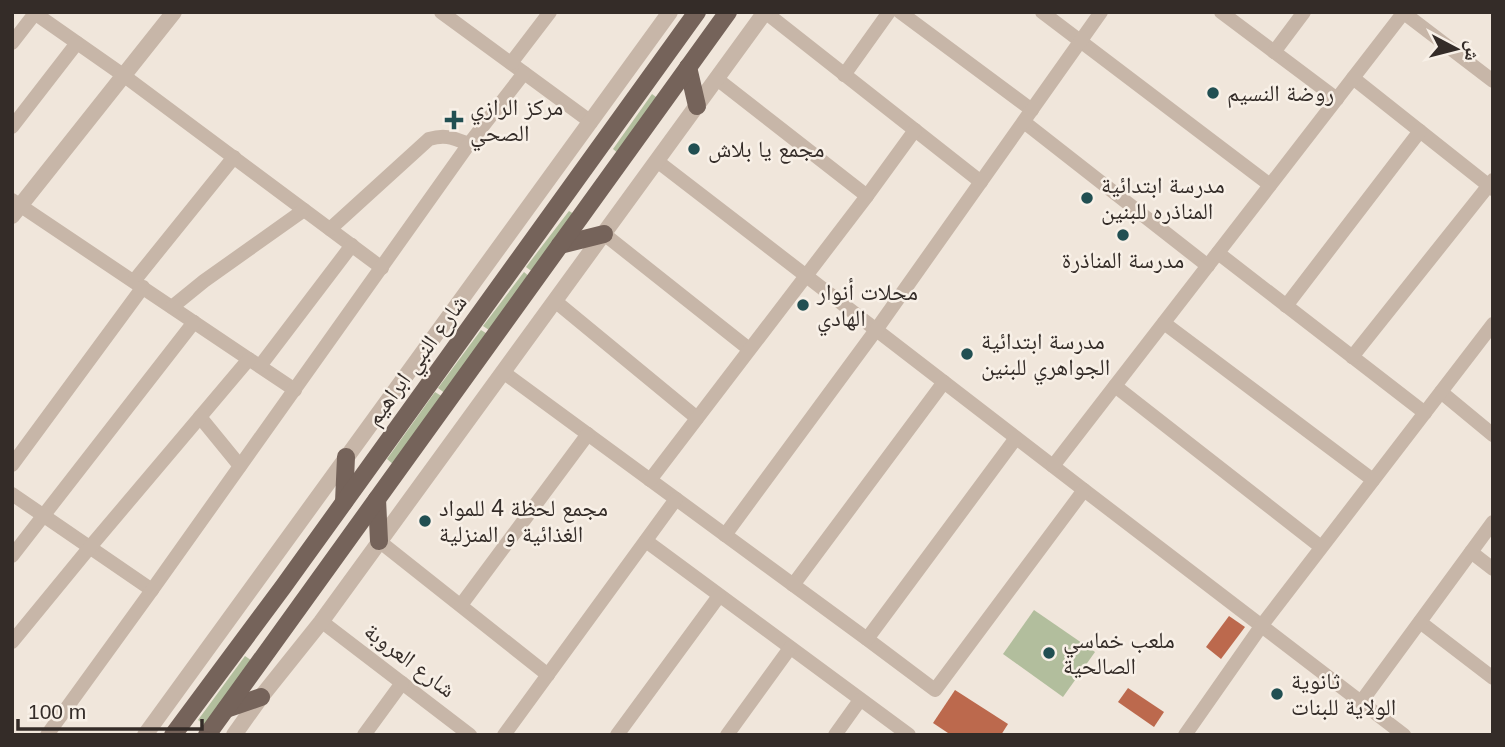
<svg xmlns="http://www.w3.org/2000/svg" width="1505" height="747" font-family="Arial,'Noto Naskh Arabic',sans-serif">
	<rect width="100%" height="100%" fill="#f0e6db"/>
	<g fill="#b2be9d">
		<polygon points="652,94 660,100 620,155 613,149"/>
		<polygon points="569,211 576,215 534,273 526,267"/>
		<polygon points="524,272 531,278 492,332 483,326"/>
		<polygon points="481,330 489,335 446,394 438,388"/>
		<polygon points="435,392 443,397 394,465 387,459"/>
		<polygon points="1034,610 1095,652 1063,697 1003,654"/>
		<polygon points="245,656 255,663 207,727 198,720"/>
	</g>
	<g fill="#bc694d">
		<polygon points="1229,616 1245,627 1221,659 1206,647"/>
		<polygon points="1128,688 1164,712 1154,727 1118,702"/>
		<polygon points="955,690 1008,724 1001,735 951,735 933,723"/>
	</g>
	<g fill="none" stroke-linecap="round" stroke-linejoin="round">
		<g stroke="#c7b6a8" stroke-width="14">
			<polyline points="33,12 123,75 382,268"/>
			<polyline points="441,12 591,122"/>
			<polyline points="765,12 981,182"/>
			<polyline points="900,12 1032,110"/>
			<polyline points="1042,12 1270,185"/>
			<polyline points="1221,12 1337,99"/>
			<polyline points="1404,13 1493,81"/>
			<polyline points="12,43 36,12"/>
			<polyline points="1274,52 1304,12"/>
			<polyline points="511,63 550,12"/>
			<polyline points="844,75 889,12"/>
			<polyline points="1353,78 1493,189"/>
			<polyline points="717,79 867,196"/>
			<polyline points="1024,122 1208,266"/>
			<polyline points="12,127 77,43"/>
			<polyline points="657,161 1084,490 1404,735"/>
			<polyline points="12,200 295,390"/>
			<path d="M330 229 429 139C446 134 453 138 469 144"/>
			<polyline points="604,234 749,349"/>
			<polyline points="1218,253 1425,413"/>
			<polyline points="134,281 234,157"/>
			<polyline points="555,301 697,418"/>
			<polyline points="1286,306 1420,131"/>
			<polyline points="172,307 204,281 304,210"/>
			<polyline points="1164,323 1373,480"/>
			<polyline points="1352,357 1493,180"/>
			<polyline points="260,366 352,245"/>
			<polyline points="503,372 867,639 935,690 1084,490"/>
			<polyline points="1115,386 1321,547"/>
			<polyline points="1441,392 1493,435"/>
			<polyline points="200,417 240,466"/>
			<polyline points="12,465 143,287"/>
			<polyline points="1053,466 1404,12"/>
			<polyline points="650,480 867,196 915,130"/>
			<polyline points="12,494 152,590"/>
			<polyline points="725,535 876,330 1101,12"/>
			<polyline points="379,541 548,675"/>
			<polyline points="646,541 909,735"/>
			<polyline points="1471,552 1493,569"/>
			<polyline points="12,556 194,322"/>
			<polyline points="793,585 944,382"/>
			<polyline points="461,605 588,434"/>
			<polyline points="321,621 470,735"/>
			<polyline points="1420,622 1493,678"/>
			<polyline points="867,639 1016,438"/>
			<polyline points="12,642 90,547 249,359"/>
			<polyline points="1361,702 1493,522"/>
			<polyline points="47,735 152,590 469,144 524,73"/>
			<polyline points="364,735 402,683"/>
			<polyline points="504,735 676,499"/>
			<polyline points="617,735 719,596"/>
			<polyline points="727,735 790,648"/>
			<polyline points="835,735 860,700"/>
			<polyline points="1185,735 1262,625 1493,324"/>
		</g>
		<g stroke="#c7b6a8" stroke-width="16">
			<polyline points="12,216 174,12"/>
			<polyline points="145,735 670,12"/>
			<polyline points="234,735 261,697 321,622 765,12"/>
		</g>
		<g stroke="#75635a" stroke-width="18">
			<polyline points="688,67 697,106"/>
			<polyline points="560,245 604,234"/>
			<polyline points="377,499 379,541"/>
			<polyline points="344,502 346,457"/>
			<polyline points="226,709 261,697"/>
			<polyline points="173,735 283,587 697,12"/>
			<polyline points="207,735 728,12"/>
		</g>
	</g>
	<g fill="#214f52" stroke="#f8f0e7" stroke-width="2.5">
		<circle cx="1213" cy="93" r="7"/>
		<path d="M450.5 109.5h7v7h7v7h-7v7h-7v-7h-7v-7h7z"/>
		<circle cx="694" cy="149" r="7"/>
		<circle cx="1087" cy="198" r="7"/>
		<circle cx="1123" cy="235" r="7"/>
		<circle cx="803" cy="305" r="7"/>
		<circle cx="967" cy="354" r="7"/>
		<circle cx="425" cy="521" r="7"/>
		<circle cx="1049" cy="653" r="7"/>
		<circle cx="1277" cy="694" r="7"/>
	</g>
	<g text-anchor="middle" stroke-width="5" stroke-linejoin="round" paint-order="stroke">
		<g font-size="23" fill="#342c28" stroke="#f8f0e7" text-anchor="start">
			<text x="1227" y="101">روضة النسيم</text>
			<text x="470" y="115">مركز الرازي<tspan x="470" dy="26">الصحي</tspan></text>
			<text x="708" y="157">مجمع يا بلاش</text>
			<text x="1101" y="193">مدرسة ابتدائية<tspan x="1101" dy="26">المناذره للبنين</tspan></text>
			<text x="1123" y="268" text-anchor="middle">مدرسة المناذرة</text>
			<text x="817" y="300">محلات أنوار<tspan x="817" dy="26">الهادي</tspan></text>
			<text x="981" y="349">مدرسة ابتدائية<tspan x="981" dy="26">الجواهري للبنين</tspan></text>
			<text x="439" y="516">مجمع لحظة 4 للمواد<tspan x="439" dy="26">الغذائية و المنزلية</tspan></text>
			<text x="1063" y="648">ملعب خماسي<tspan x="1063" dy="26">الصالحية</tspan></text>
			<text x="1291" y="689">ثانوية<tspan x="1291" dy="26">الولاية للبنات</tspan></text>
		</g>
		<g font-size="23" fill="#342c28" stroke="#f8f0e7">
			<text transform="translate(416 360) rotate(-54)" y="8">شارع النبي ابراهيم</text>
			<text transform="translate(410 660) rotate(37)" y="8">شارع العروبة</text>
		</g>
	</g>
	<rect width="1505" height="747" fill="none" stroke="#342c28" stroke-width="28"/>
	<g transform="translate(1456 49) rotate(97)" stroke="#f8f0e7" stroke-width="5" paint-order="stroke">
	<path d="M0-5L12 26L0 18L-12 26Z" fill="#342c28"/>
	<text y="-10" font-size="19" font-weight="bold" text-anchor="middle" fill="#342c28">ش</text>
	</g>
	<path d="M18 719v10h184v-10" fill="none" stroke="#342c28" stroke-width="3.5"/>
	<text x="28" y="719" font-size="21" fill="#342c28" stroke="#f8f0e7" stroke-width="5" paint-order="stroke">100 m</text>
</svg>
